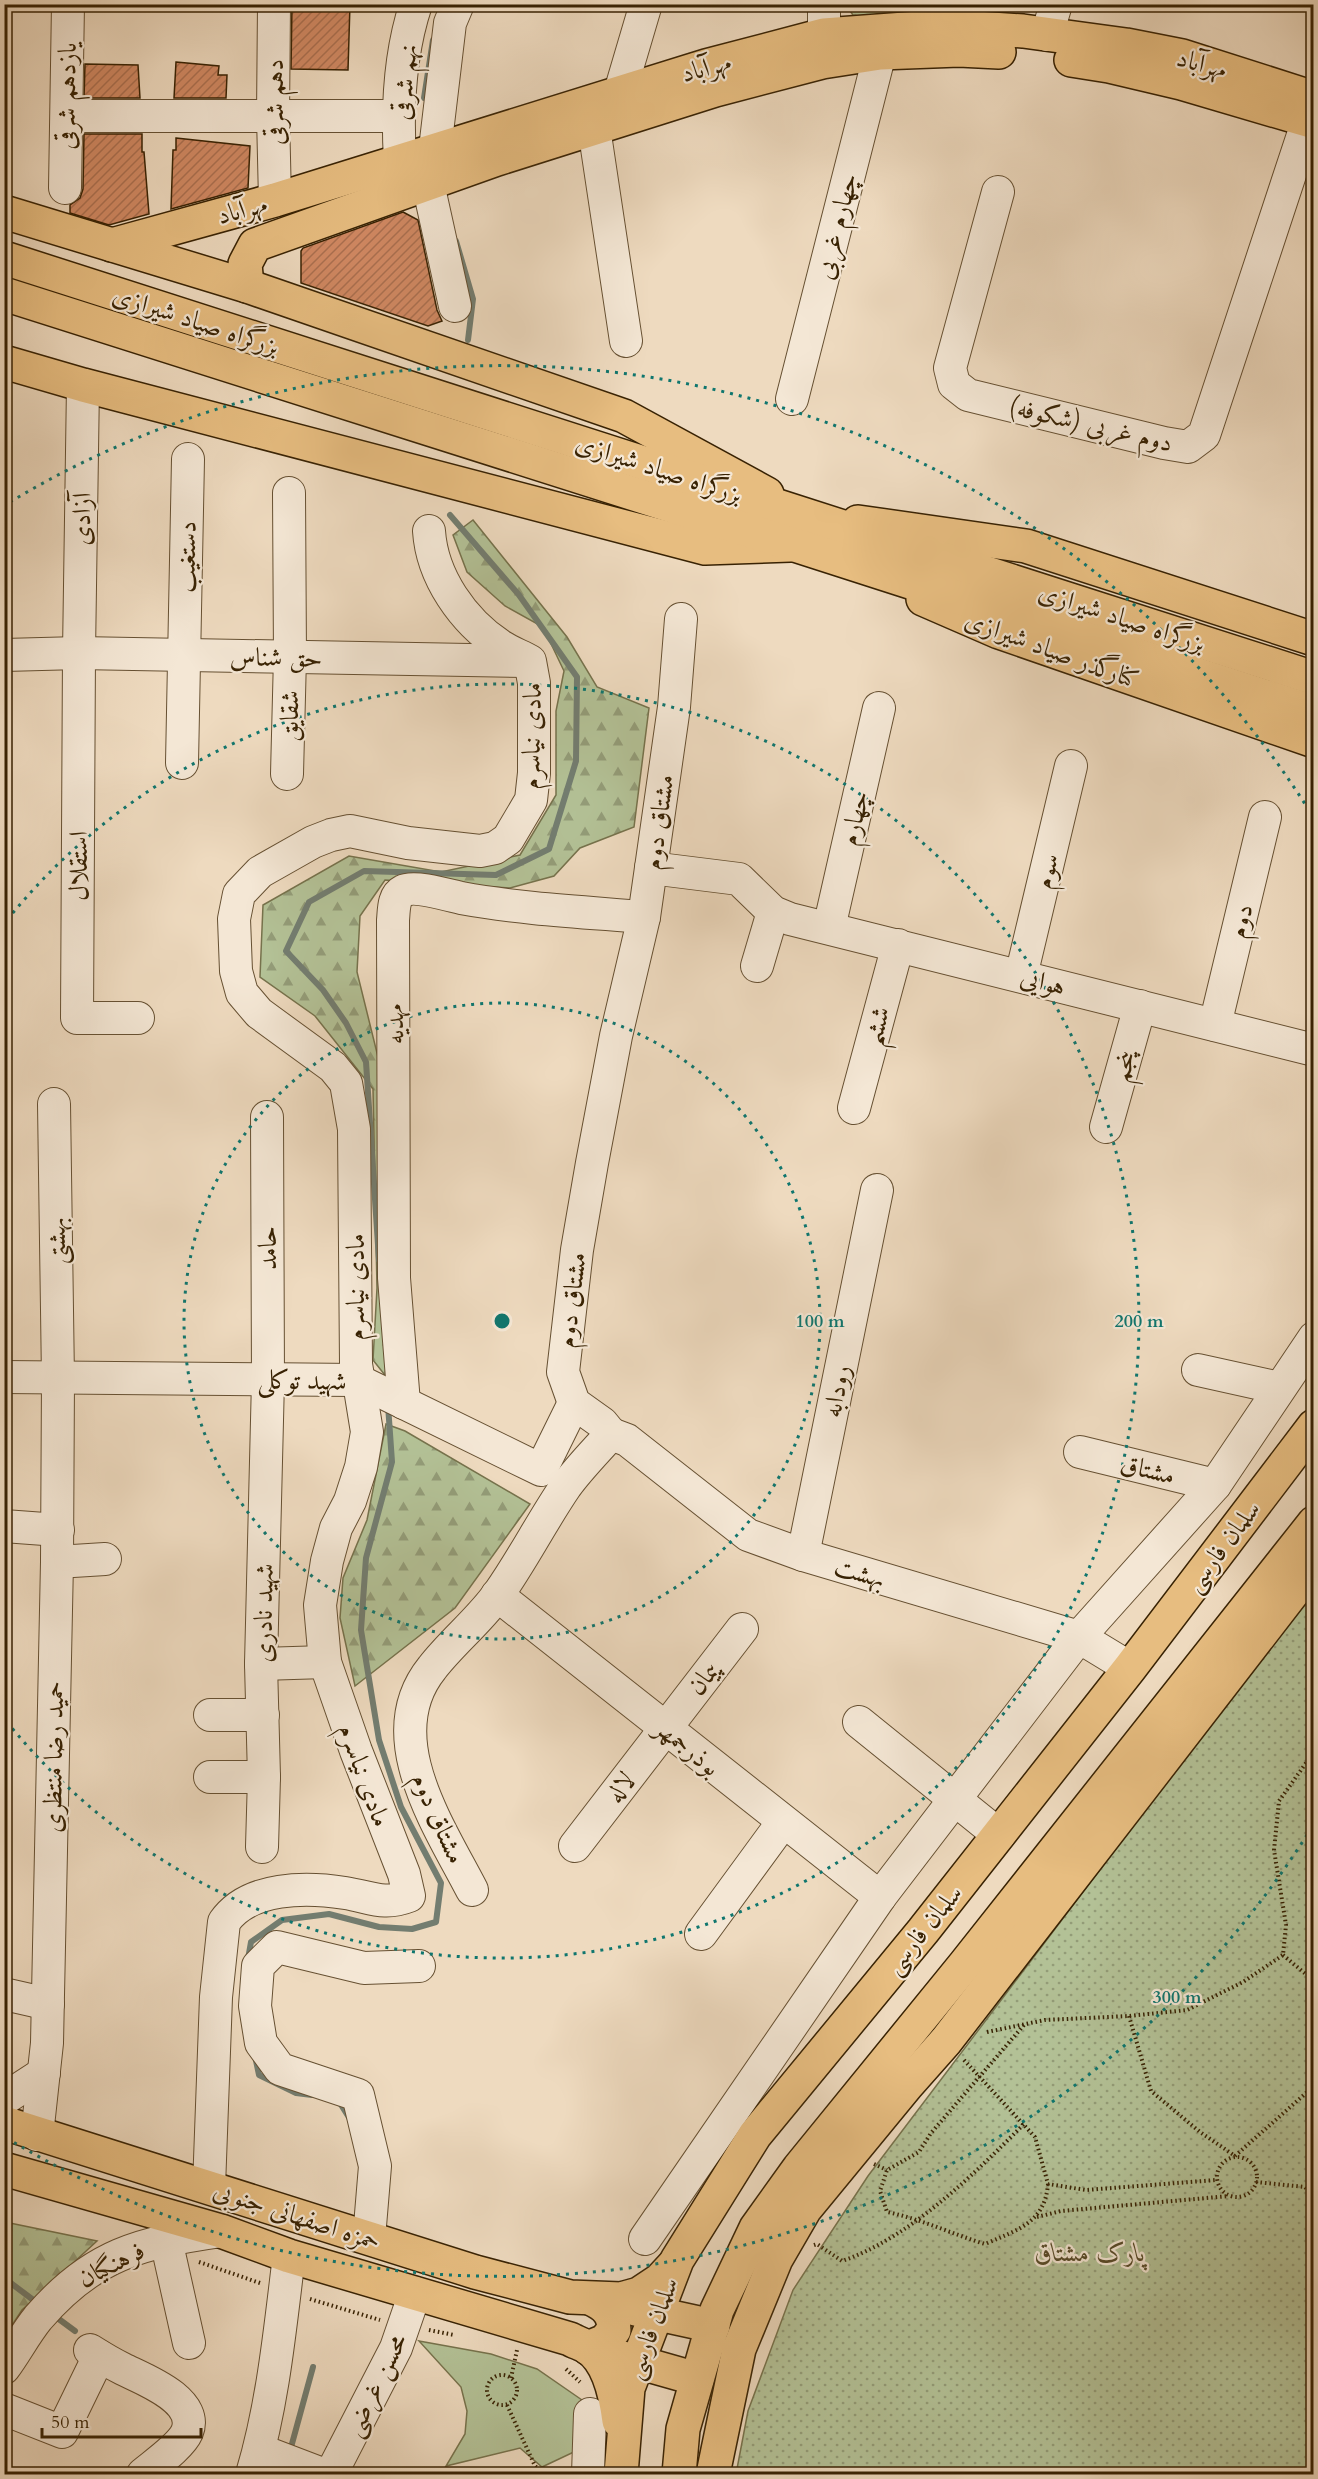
<svg xmlns="http://www.w3.org/2000/svg" width="1318" height="2479" font-family="Cardo,Amiri,serif">
	<defs>
		<pattern id="forest-firs" width="22" height="20" patternUnits="userSpaceOnUse" patternTransform="scale(1.5)"><rect width="22" height="20" fill="#b3c196"/><path d="M5 1l3.5 6h-7zM16 11l3.5 6h-7z" fill="#939c78"/></pattern>
		<pattern id="park-dots" width="8" height="8" patternUnits="userSpaceOnUse" patternTransform="scale(1.5)"><rect width="8" height="8" fill="#b3c196"/><path d="M2 2h.1M6 6h.1" fill="none" stroke="#939c78" stroke-width="1.8" stroke-linecap="round"/></pattern>
		<pattern id="building-hatch" width="6" height="6" patternUnits="userSpaceOnUse" patternTransform="scale(1.5)"><rect width="6" height="6" fill="#d08862"/><path d="M-1 1l2-2M0 6l6-6M5 7l2-2" fill="none" stroke="#aa6f4f"/></pattern>
	</defs>
	<rect width="100%" height="100%" fill="#eedabf"/>
	<filter id="stains"><feTurbulence type="fractalNoise" baseFrequency=".00333" numOctaves="4"/><feColorMatrix values="0 0 0 0 .2 0 0 0 0 .09 0 0 0 0 .02 0 0 0 .5 -.17"/></filter>
	<radialGradient id="worn" r=".72"><stop offset=".6" stop-color="#630" stop-opacity="0"/><stop offset="1" stop-color="#630" stop-opacity=".3"/></radialGradient>
	<polygon fill="#b3c196" stroke="#76724c" stroke-width="1.5" points="419,2341 491,2354 537,2369 582,2400 576,2451 542,2467 520,2448 446,2466 465,2434 467,2411 461,2387"/>
	<g fill="url(#forest-firs)" stroke="#76724c" stroke-width="1.5">
		<polygon points="473,520 567,637 597,687 649,708 634,827 580,848 554,876 510,888 385,880 360,916 357,972 378,1057 388,1379 373,1360 377,1288 373,1089 315,1016 260,977 263,905 349,856 441,872 520,855 556,795 556,711 564,671 543,627 505,606 467,572 453,535"/>
		<polygon points="386,1424 405,1431 530,1504 455,1608 355,1686 340,1618 343,1578 367,1520"/>
		<polygon points="5,2222 97,2241 22,2310 5,2336"/>
	</g>
	<g fill="url(#park-dots)" stroke="#76724c" stroke-width="1.5">
		<polygon points="846,5 956,5 952,16 855,18"/>
		<polygon points="1313,1588 1313,2474 736,2474 748,2411 793,2290 868,2176"/>
	</g>
	<g fill="none" stroke-linecap="round" stroke-linejoin="round">
		<g stroke="#737d70" stroke-width="6">
			<polyline points="424,98 433,40"/>
			<polyline points="456,241 473,299 468,340"/>
			<polyline points="379,1260 366,1062 346,1023 323,990 286,951 309,902 364,871 496,875 549,849 576,761 577,677 519,595 450,515"/>
			<polyline points="248,1959 251,1942 282,1920 329,1914 379,1927 412,1929 436,1922 441,1883 401,1807 379,1740 361,1630 366,1558 392,1462 388,1405"/>
			<polyline points="255,2056 259,2075 296,2093 312,2095"/>
			<polyline points="338,2100 350,2119"/>
			<polyline points="4,2278 36,2302"/>
			<polyline points="56,2317 75,2331"/>
			<polyline points="290,2451 313,2367"/>
		</g>
	</g>
	<g fill="url(#building-hatch)" stroke="#382203" stroke-width="1.5">
		<polygon points="292,4 350,4 348,70 291,69"/>
		<polygon points="176,62 219,66 218,75 227,75 226,98 174,98"/>
		<polygon points="85,64 138,65 140,98 84,98"/>
		<polygon points="84,134 142,134 142,152 144,152 149,214 109,225 70,213 70,205 80,198 83,189"/>
		<polygon points="176,138 250,146 248,188 171,209 173,150 176,150"/>
		<polygon points="403,212 418,220 437,310 442,321 428,326 301,283 301,251 303,248"/>
	</g>
	<g fill="none" stroke-linecap="round" stroke-linejoin="round">
		<g stroke="#665032" stroke-width="34">
			<g id="minor">
				<polyline points="274,4 273,116 275,200"/>
				<polyline points="824,35 824,4"/>
				<polyline points="1047,35 1056,4"/>
				<polyline points="620,92 646,4"/>
				<polyline points="67,116 397,116"/>
				<polyline points="594,128 626,341"/>
				<polyline points="435,149 450,23 458,4"/>
				<path d="M400 160C397 110 400 52 416 4"/>
				<polyline points="428,184 455,306"/>
				<polyline points="65,188 68,4"/>
				<polyline points="998,192 950,368 954,384 968,395 1164,443 1188,447 1204,435 1308,120"/>
				<polyline points="83,385 79,653 77,1018 138,1018"/>
				<polyline points="792,399 880,53"/>
				<polyline points="4,655 79,653 527,661"/>
				<polyline points="182,763 188,459"/>
				<polyline points="287,774 290,657 289,493"/>
				<polyline points="651,868 739,879 773,912 790,919 1314,1050"/>
				<polyline points="829,928 879,708"/>
				<polyline points="757,966 773,912"/>
				<polyline points="1021,976 1071,766"/>
				<polyline points="1215,1025 1265,817"/>
				<polyline points="854,1108 898,945"/>
				<polyline points="1106,1127 1140,1006"/>
				<polyline points="1198,1370 1279,1388"/>
				<polyline points="4,1377 357,1380 541,1470 574,1403"/>
				<path d="M404 1403 394 1278 393 920C394 911 393 896 403 891 414 885 448 895 461 898 521 909 583 912 644 917"/>
				<polyline points="611,1434 627,1440 748,1535 803,1555 1079,1637 1130,1668"/>
				<polyline points="1080,1452 1215,1485"/>
				<polyline points="4,1526 58,1530"/>
				<polyline points="803,1555 877,1190"/>
				<polyline points="57,1562 105,1559"/>
				<polyline points="497,1595 880,1897"/>
				<polyline points="261,1664 325,1662"/>
				<polyline points="210,1715 263,1715"/>
				<polyline points="859,1722 999,1835"/>
				<polyline points="210,1777 264,1777"/>
				<polyline points="575,1846 742,1629"/>
				<polyline points="262,1847 264,1777 261,1664 268,1380 267,1117"/>
				<path d="M472 1890C439 1826 377 1736 432 1668 452 1642 480 1620 499 1593 523 1559 542 1521 566 1486 579 1468 596 1451 611 1434L602 1423 574 1403 563 1372 577 1250 592 1163 616 1036 644 917 674 707 681 619"/>
				<polyline points="701,1934 783,1822"/>
				<polyline points="4,1994 48,2004"/>
				<polyline points="4,2099 44,2073"/>
				<polyline points="37,2135 47,2043 57,1562 58,1379 54,1104"/>
				<path d="M209 2187 216 1997 224 1922C249 1886 307 1887 345 1893 371 1897 383 1906 409 1896L404 1874 356 1751 325 1662 320 1605 327 1561 336 1528 350 1501 361 1467 367 1432 356 1364 354 1129 346 1083 333 1067 259 1013 242 993 236 971 234 919 239 894 260 872 313 842 331 835 350 831 408 843 480 851 495 848 508 839 531 800 534 773V683L530 661C521 656 510 652 501 646 463 621 432 577 429 531"/>
				<polyline points="369,2238 375,2166 358,2095 280,2069 261,2043 255,2006 258,1966 277,1947 364,1968 419,1966"/>
				<polyline points="645,2239 880,1897 1079,1637 1215,1485 1314,1338"/>
				<polyline points="166,2240 189,2343"/>
				<path d="M90 2350C101 2357 111 2363 123 2369 143 2379 200 2400 187 2432 181 2446 155 2464 143 2474"/>
				<path d="M4 2368C16 2352 25 2334 38 2318 93 2254 140 2243 221 2231"/>
				<polyline points="4,2409 62,2432 99,2356"/>
				<polyline points="259,2450 322,2474"/>
				<path d="M252 2474C273 2404 280 2329 289 2256"/>
				<polyline points="331,2474 396,2348 415,2293"/>
				<polyline points="588,2474 590,2414"/>
			</g>
		</g>
		<g stroke="#382203" stroke-width="36">
			<g id="major">
				<polyline points="1071,60 1109,66 1181,83 1314,122"/>
				<polyline points="4,212 247,286 624,416 767,494"/>
				<polyline points="112,245 275,200 706,66 824,35 946,26 1023,31 1126,45 1182,56 1314,98"/>
				<polyline points="247,286 245,264 255,245 497,159 715,90 822,62 880,53 959,50 999,52"/>
				<polyline points="4,362 83,385 705,548 790,545"/>
				<polyline points="858,522 1026,546 1314,639"/>
				<polyline points="923,599 999,632 1314,741"/>
				<polyline points="4,2123 475,2272 570,2297 621,2299 639,2294 660,2280 673,2266"/>
				<path d="M4 2169 221 2231 289 2256 570 2339C575 2342 582 2344 587 2347 609 2361 616 2397 619 2421"/>
				<polyline points="635,2309 713,2326"/>
				<path d="M588 2348 605 2341 614 2330C614 2313 606 2306 592 2299"/>
				<polyline points="616,2356 697,2379"/>
				<polyline points="621,2474 628,2388 677,2260 755,2135 923,1931 1130,1668 1314,1426"/>
				<polyline points="679,2474 683,2429 717,2310 756,2228 799,2168 965,1964 1314,1523"/>
				<polyline points="713,2474 739,2349 776,2259 805,2209 907,2085 946,2041 1314,1565"/>
			</g>
		</g>
		<g stroke="#382203" stroke-width="36">
			<g id="highway">
				<polyline points="4,258 1314,678"/>
				<polyline points="4,294 795,545 1314,712"/>
			</g>
		</g>
		<g stroke="#382203" stroke-width="4" stroke-dasharray="1.5 3" stroke-linecap="butt">
			<polyline points="1283,1955 1314,1981"/>
			<polyline points="1129,2016 1151,2091 1200,2132 1235,2156 1314,2086"/>
			<path d="M1024 2025 931 2133 919 2152 887 2170 880 2191 887 2212C921 2219 952 2234 985 2244 1017 2230 1045 2223 1048 2184"/>
			<polyline points="987,2032 1045,2020 1129,2016 1187,2010 1243,1982 1283,1955 1286,1925 1274,1850 1279,1801 1311,1756"/>
			<polyline points="964,2060 1035,2137 1048,2184 1086,2190 1216,2180"/>
			<circle cx="1237" cy="2177" r="20"/>
			<polyline points="874,2164 887,2170"/>
			<polyline points="1256,2182 1305,2187 1314,2197"/>
			<polyline points="1037,2217 1061,2211 1229,2196"/>
			<path d="M814 2245 817 2244 842 2261C910 2238 974 2174 1024 2124"/>
			<polyline points="199,2262 260,2283"/>
			<polyline points="310,2299 380,2320"/>
			<polyline points="429,2330 454,2335"/>
			<polyline points="566,2369 580,2382"/>
			<circle cx="502" cy="2390" r="15"/>
			<polyline points="511,2378 517,2350"/>
			<polyline points="507,2405 535,2466 544,2474"/>
		</g>
		<use href="#minor" stroke="#f4e7d5" stroke-width="32"/>
		<use href="#major" stroke="#e7bd80" stroke-width="33"/>
		<use href="#highway" stroke="#e7bd80" stroke-width="33"/>
	</g>
	<g fill="none" stroke="#0f766e" stroke-width="3" stroke-dasharray="3 6">
		<circle cx="502" cy="1321" r="318"/>
		<path d="M7 920A637 637 0 1 1 7 1722"/>
		<path d="M1312 1827A955 955 0 0 1 10 2140M10 502A955 955 0 0 1 1312 815"/>
	</g>
	<g text-anchor="middle" stroke-width="4.5" stroke-linejoin="round" paint-order="stroke">
		<g font-size="26" fill="#382203" stroke="#f4e7d5">
			<text transform="translate(1202 63) rotate(15)" y="9">مهرآباد</text>
			<text transform="translate(706 67) rotate(-15)" y="9">مهرآباد</text>
			<text transform="translate(404 82) rotate(-84)" y="9">نهم شرقی</text>
			<text transform="translate(66 96) rotate(-89)" y="9">یازدهم شرقی</text>
			<text transform="translate(274 102) rotate(-90)" y="9">دهم شرقی</text>
			<text transform="translate(242 209) rotate(-15)" y="9">مهرآباد</text>
			<text transform="translate(836 226) rotate(-76)" y="9">چهارم غربی</text>
			<text transform="translate(196 320) rotate(18)" y="9">بزرگراه صیاد شیرازی</text>
			<text transform="translate(1091 424) rotate(13)" y="9">دوم غربی (شکوفه)</text>
			<text transform="translate(659 468) rotate(18)" y="9">بزرگراه صیاد شیرازی</text>
			<text transform="translate(81 519) rotate(-89)" y="9">آزادی</text>
			<text transform="translate(186 557) rotate(-89)" y="9">دستغیب</text>
			<text transform="translate(1122 617) rotate(18)" y="9">بزرگراه صیاد شیرازی</text>
			<text transform="translate(1052 649) rotate(20)" y="9">کنارگذر صیاد شیرازی</text>
			<text transform="translate(276 657) rotate(1)" y="9">حق شناس</text>
			<text transform="translate(289 716) rotate(-89)" y="9">شقایق</text>
			<text transform="translate(531 736) rotate(-89)" y="9">مادی نیاسرم</text>
			<text transform="translate(854 818) rotate(-77)" y="9">چهارم</text>
			<text transform="translate(658 822) rotate(-82)" y="9">مشتاق دوم</text>
			<text transform="translate(78 866) rotate(-90)" y="9">استقلال</text>
			<text transform="translate(1046 871) rotate(-77)" y="9">سوم</text>
			<text transform="translate(1240 921) rotate(-76)" y="9">دوم</text>
			<text transform="translate(1043 981) rotate(14)" y="9">هوایی</text>
			<text transform="translate(394 1024) rotate(-90)" y="9">مهدیه</text>
			<text transform="translate(876 1026) rotate(-75)" y="9">ششم</text>
			<text transform="translate(1123 1066) rotate(-75)" y="9">پنجم</text>
			<text transform="translate(56 1241) rotate(-91)" y="9">بهشتی</text>
			<text transform="translate(267 1248) rotate(-90)" y="9">حامد</text>
			<text transform="translate(355 1287) rotate(-90)" y="9">مادی نیاسرم</text>
			<text transform="translate(571 1300) rotate(-83)" y="9">مشتاق دوم</text>
			<text transform="translate(302 1380) rotate(1)" y="9">شهید توکلی</text>
			<text transform="translate(836 1391) rotate(-79)" y="9">رودابه</text>
			<text transform="translate(1148 1469) rotate(14)" y="9">مشتاق</text>
			<text transform="translate(1222 1546) rotate(-53)" y="9">سلمان فارسی</text>
			<text transform="translate(860 1572) rotate(16)" y="9">بهشت</text>
			<text transform="translate(263 1613) rotate(-89)" y="9">شهید نادری</text>
			<text transform="translate(703 1678) rotate(-52)" y="9">پیمان</text>
			<text transform="translate(688 1747) rotate(39)" y="9">بوذرجمهر</text>
			<text transform="translate(53 1757) rotate(-89)" y="9">حمید رضا منتظری</text>
			<text transform="translate(365 1775) rotate(70)" y="9">مادی نیاسرم</text>
			<text transform="translate(620 1787) rotate(-53)" y="9">لاله</text>
			<text transform="translate(439 1818) rotate(66)" y="9">مشتاق دوم</text>
			<text transform="translate(923 1929) rotate(-51)" y="9">سلمان فارسی</text>
			<text transform="translate(297 2215) rotate(18)" y="9">حمزه اصفهانی جنوبی</text>
			<text transform="translate(111 2264) rotate(-27)" y="9">فرهنگیان</text>
			<text transform="translate(651 2328) rotate(-69)" y="9">سلمان فارسی</text>
			<text transform="translate(375 2385) rotate(-64)" y="9">محسن غرضی</text>
		</g>
		<g font-size="26" font-style="italic" fill="#574a28" stroke="#f4e7d5">
			<text x="1090" y="2261">پارک مشتاق</text>
		</g>
	</g>
	<circle cx="502" cy="1321" r="9" fill="#0f766e" stroke="#f4e7d5" stroke-width="3"/>
	<g font-size="18" text-anchor="middle" font-weight="bold" fill="#0f766e" stroke="#f4e7d5" stroke-width="4.5" stroke-linejoin="round" paint-order="stroke">
		<text x="820" y="1327">100 m</text>
		<text x="1139" y="1327">200 m</text>
		<text x="1177" y="2003">300 m</text>
	</g>
	<rect width="1318" height="2479" fill="none" stroke="#eedabf" stroke-width="24"/>
	<rect x="6" y="6" width="1306" height="2467" fill="none" stroke="#382203" stroke-width="3"/>
	<rect x="12" y="12" width="1294" height="2455" fill="none" stroke="#382203" stroke-width="1.5"/>
	<path d="M42 2428v9h159v-9" fill="none" stroke="#382203" stroke-width="3"/>
	<text x="51" y="2428" font-size="18" fill="#382203" stroke="#f4e7d5" stroke-width="4.5" paint-order="stroke">50 m</text>
	<rect width="100%" height="100%" filter="url(#stains)"/>
	<rect width="100%" height="100%" fill="url(#worn)"/>
</svg>
